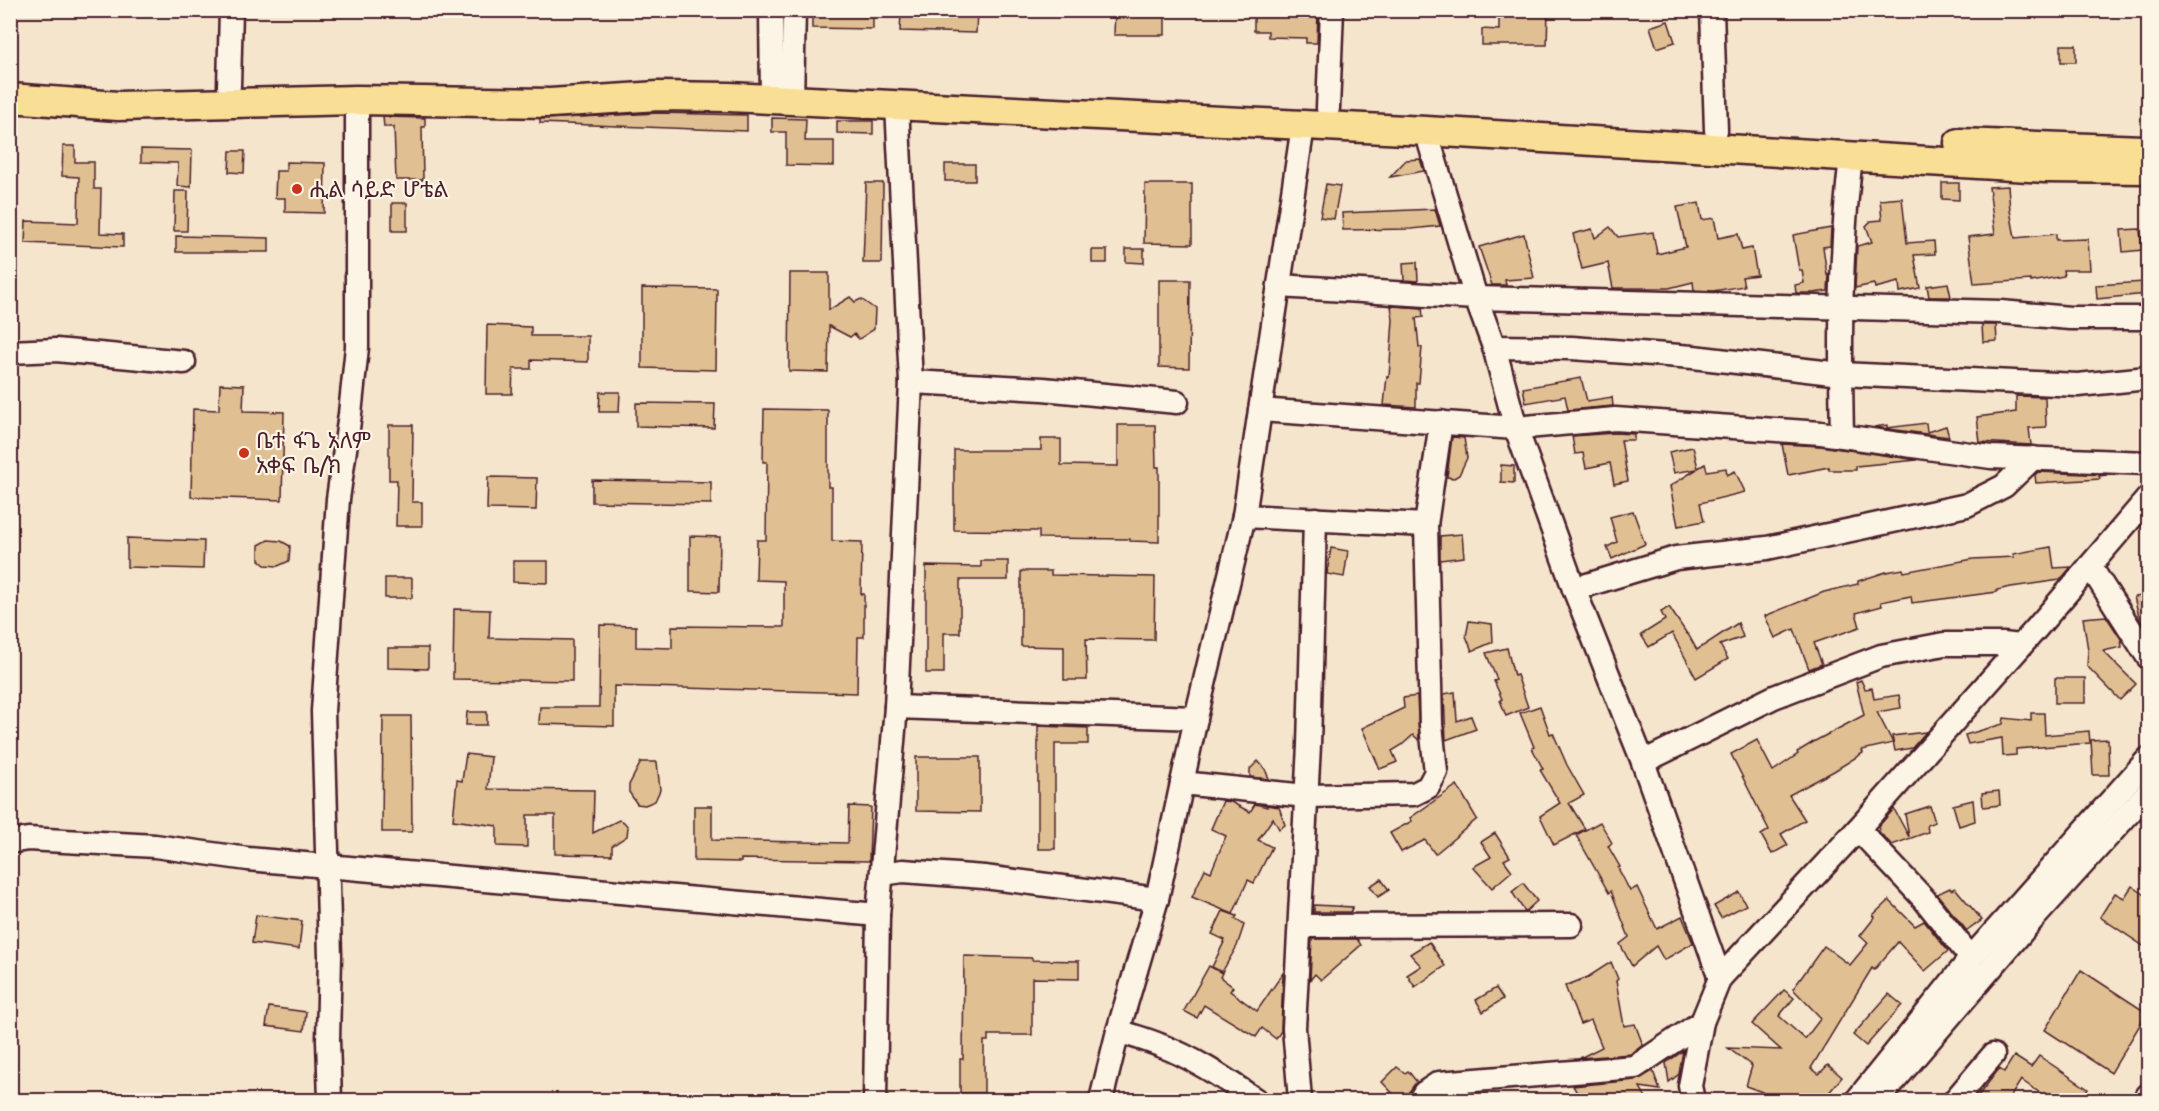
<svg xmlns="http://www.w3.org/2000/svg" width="2159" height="1111" font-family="'Shantell Sans','Noto Sans Ethiopic',sans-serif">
	<rect width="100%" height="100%" fill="#f4e5cc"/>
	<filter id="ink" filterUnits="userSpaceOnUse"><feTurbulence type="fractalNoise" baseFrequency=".0167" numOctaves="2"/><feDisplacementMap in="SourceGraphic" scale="12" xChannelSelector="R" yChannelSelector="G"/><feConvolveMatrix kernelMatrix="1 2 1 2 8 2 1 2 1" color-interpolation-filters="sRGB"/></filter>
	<g filter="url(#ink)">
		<g fill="#e0c092" stroke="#4a1f2b" stroke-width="1.5">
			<polygon points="812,10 861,11 861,15 873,16 873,29 812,28"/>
			<polygon points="914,10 977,10 976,33 900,31 901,14 914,14"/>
			<polygon points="1115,10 1130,10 1130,14 1165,15 1165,35 1114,35"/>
			<polygon points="1254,10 1318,10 1317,43 1306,43 1306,38 1268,37 1268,31 1254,31"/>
			<polygon points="1499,10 1548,10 1547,45 1482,45 1482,29 1499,30"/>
			<polygon points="1668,21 1675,42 1657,48 1650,27"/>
			<rect x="2061" y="45" width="15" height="17"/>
			<polygon points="658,113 747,115 747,131 540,123 540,119"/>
			<polygon points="383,117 425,118 425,127 422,127 423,180 396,180 394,127 384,127"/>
			<polygon points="772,118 806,119 805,141 834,141 834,166 786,165 786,132 772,132"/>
			<polygon points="837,121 873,121 873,134 837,133"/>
			<polygon points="63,146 75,146 75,162 94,162 94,189 101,189 100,233 123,234 123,247 25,243 26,221 78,223 79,177 62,176"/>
			<polygon points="141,149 192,150 191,187 177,186 178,163 141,162"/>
			<polygon points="230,151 245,151 244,173 229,172"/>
			<polygon points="1420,159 1424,171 1390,177 1406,160"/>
			<polygon points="286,162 325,163 324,213 285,212 285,198 275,198 276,171 286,171"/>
			<rect x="945" y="164" width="30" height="17"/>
			<polygon points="866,183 883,183 882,263 863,263"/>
			<polygon points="1942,183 1959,183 1959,200 1942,199"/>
			<polygon points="1145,184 1192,184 1192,244 1144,243"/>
			<polygon points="1326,184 1340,186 1334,219 1320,217"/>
			<polygon points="2008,186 2010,210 2015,238 2056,234 2056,240 2088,239 2090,270 2063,270 2064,276 2031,282 2031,280 1974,284 1968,237 1995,234 1989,187"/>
			<polygon points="175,191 188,191 187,231 174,231"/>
			<polygon points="1902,198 1907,243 1934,241 1935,254 1914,255 1920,288 1900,292 1899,282 1875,288 1874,284 1855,288 1857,246 1872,242 1866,226 1871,221 1882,220 1880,200"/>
			<rect x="392" y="203" width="15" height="28"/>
			<polygon points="1699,203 1702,220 1714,218 1718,238 1738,234 1742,250 1752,248 1757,275 1742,277 1744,286 1713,291 1694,290 1693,282 1669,288 1613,288 1608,263 1582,269 1573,234 1592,229 1595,238 1610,227 1618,237 1653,232 1657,254 1686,247 1677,207"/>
			<polygon points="1435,209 1440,226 1411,229 1343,230 1342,213"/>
			<polygon points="1831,228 1830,246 1823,247 1827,275 1829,274 1828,291 1813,293 1796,293 1795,285 1804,283 1802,270 1799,270 1793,235"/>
			<polygon points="2140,229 2142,250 2123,252 2121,230"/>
			<polygon points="1524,234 1534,278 1505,280 1506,285 1492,285 1479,247"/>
			<polygon points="176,236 269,238 269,252 176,252"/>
			<polygon points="1126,249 1144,249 1144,263 1126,262"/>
			<rect x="1092" y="250" width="15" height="13"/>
			<polygon points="1417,262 1418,281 1404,280 1403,263"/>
			<polygon points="790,273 829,273 829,310 850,297 855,302 861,299 875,309 874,329 859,339 854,334 850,337 829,326 828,372 789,371"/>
			<polygon points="1159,280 1190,280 1189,368 1159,367"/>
			<polygon points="2145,282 2146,294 2097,299 2096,285"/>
			<polygon points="1948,283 1951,297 1929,297 1927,286"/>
			<polygon points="642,288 717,289 716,370 642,368"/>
			<polygon points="1391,306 1422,308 1423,317 1416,318 1419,347 1422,347 1419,383 1416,383 1416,407 1384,405 1387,376 1389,377 1393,320"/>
			<polygon points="487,325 531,327 531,336 588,336 588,362 531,360 531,369 513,369 512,394 486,394"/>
			<polygon points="1982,325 1996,325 1997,341 1983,342"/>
			<polygon points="1581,378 1587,401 1612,397 1613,406 1568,410 1565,396 1526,403 1523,388"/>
			<polygon points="220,384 244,385 243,411 284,412 282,500 191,497 193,409 219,410"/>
			<polygon points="600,392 620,392 619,412 599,412"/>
			<polygon points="2016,396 2045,397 2046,427 2029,428 2031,445 1980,442 1977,417 2016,412"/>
			<polygon points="636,403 715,404 714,428 636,426"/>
			<polygon points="764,409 828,410 828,487 832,487 832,541 862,542 861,594 864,594 864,637 858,637 857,693 614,686 614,726 539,724 540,707 599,707 600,625 636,626 636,647 672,648 672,626 784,627 784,581 756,580 757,540 766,540 767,462 763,462"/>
			<polygon points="1926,423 1927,432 1946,426 1949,437 1874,427 1887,425 1887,428"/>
			<polygon points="389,425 413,425 412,502 422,502 422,526 396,526 397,480 389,480"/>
			<polygon points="1118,425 1155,425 1156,467 1159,467 1159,542 1130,541 1130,539 1039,538 1039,531 954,530 954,450 1041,450 1041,439 1061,439 1061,465 1118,466"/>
			<polygon points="1615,433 1634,434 1634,440 1621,440 1628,481 1614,484 1610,463 1586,468 1583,453 1575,454 1572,436"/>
			<polygon points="1452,437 1464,438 1467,458 1459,475 1454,478 1447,477"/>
			<polygon points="1782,444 1820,446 1917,460 1856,466 1856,470 1829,470 1829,467 1788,475"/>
			<polygon points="1693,447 1698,468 1705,464 1707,471 1726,468 1727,475 1735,471 1745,492 1700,503 1704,521 1678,526 1670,486 1697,469 1674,473 1669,452"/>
			<polygon points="1501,465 1514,466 1514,483 1501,482"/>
			<polygon points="2038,472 2107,475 2099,476 2100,479 2036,483 2035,475"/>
			<polygon points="488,477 537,478 536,510 487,509"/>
			<polygon points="592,480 711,482 711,504 592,502"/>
			<polygon points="1633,511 1645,544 1612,559 1607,547 1617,542 1610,517"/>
			<polygon points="1462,534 1464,557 1440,560 1440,536"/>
			<polygon points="690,536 720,537 719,592 690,591"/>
			<polygon points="127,538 204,541 203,569 127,567"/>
			<polygon points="268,540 281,541 290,546 289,561 278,566 265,565 259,560 259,545"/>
			<polygon points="2051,547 2054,568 2071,567 2060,580 2011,587 1997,590 1997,592 1927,601 1912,603 1911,596 1881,602 1882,606 1856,613 1860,627 1814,643 1822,664 1809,669 1794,629 1775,638 1765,616 1824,592 1858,584 1858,581 1886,572 1903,569 1904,572 1973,559 2014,557 2013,554"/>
			<polygon points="1331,548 1348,551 1344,577 1327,574"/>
			<polygon points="513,561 548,561 548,583 513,582"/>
			<polygon points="981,561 1008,561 1008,580 960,580 960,633 944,633 944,673 926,673 926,566 981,567"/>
			<polygon points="1021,571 1051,571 1051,575 1155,577 1154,640 1086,639 1087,680 1064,680 1064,647 1021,646"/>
			<rect x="385" y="578" width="27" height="20"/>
			<polygon points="2148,595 2148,633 2140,620 2134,597"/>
			<polygon points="1669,607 1687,634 1688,634 1697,650 1738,623 1743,637 1720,645 1728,659 1696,678 1672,633 1649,647 1641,635 1665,620 1661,612"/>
			<polygon points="454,609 490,610 489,638 572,640 572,681 453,679"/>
			<polygon points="2106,616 2121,639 2122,647 2103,651 2136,684 2120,700 2087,666 2088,650 2083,618"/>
			<polygon points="1469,621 1492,624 1493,642 1472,651 1466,636"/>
			<polygon points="388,648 428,648 428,669 388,668"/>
			<polygon points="1507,648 1514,676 1517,675 1528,707 1506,716 1500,700 1502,699 1494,681 1497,680 1486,653"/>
			<rect x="2055" y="678" width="30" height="25"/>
			<polygon points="1861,680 1865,689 1872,688 1874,699 1899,695 1901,708 1877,712 1893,743 1862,750 1863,753 1834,771 1789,795 1805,820 1781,834 1788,845 1772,854 1761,835 1769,830 1731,754 1757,740 1773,771 1798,754 1797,752 1815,741 1864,715 1856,682"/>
			<polygon points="1455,692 1457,721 1471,716 1476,729 1446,740 1444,694"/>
			<polygon points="1417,696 1419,740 1413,735 1402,745 1392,751 1397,762 1380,769 1362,728 1404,708 1403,698"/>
			<polygon points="1540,706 1550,734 1553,733 1567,765 1584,795 1569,803 1585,829 1554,845 1540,816 1560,803 1540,770 1543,769 1532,748 1534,747 1520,713"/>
			<polygon points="467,712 487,712 487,725 466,725"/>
			<polygon points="2031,713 2044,713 2045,735 2089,731 2090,743 2016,749 2016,755 2003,756 2002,738 1968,744 1965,735 2003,724 2004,718 2031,721"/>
			<polygon points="383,716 411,716 412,832 382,832"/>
			<polygon points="1038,726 1088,728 1088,744 1055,744 1055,849 1038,849"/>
			<polygon points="1926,732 1912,748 1895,751 1892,736"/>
			<polygon points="2108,739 2109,775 2093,775 2091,740"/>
			<polygon points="466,754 491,757 488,789 594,790 593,833 619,820 624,822 628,827 627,836 612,846 612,855 555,854 555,815 527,815 527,847 497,846 497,826 453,820 457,780 462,781"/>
			<polygon points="916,757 980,757 980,812 916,811"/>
			<polygon points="1258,761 1265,769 1269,779 1250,777 1250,769"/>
			<polygon points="641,762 657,762 660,790 655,801 645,805 637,804 629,792 629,785"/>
			<polygon points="1457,785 1477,819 1435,854 1425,840 1401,852 1390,833 1412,821 1410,818"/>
			<polygon points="1999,791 2000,805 1983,807 1982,793"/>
			<polygon points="1973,800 1975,821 1959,826 1953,805"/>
			<polygon points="1223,801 1231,802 1250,812 1255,804 1267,807 1266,805 1279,807 1285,825 1279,829 1273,818 1258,840 1272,847 1254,883 1248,880 1233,914 1192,897 1205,869 1211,872 1226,836 1211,829"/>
			<polygon points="694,806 712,806 712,840 848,843 849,806 871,807 869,861 741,859 741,862 694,861"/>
			<polygon points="1930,806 1935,822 1927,825 1928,832 1892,845 1880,833 1878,827 1894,809 1909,837 1905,814"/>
			<polygon points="1600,822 1612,843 1608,846 1620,867 1618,868 1630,891 1637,887 1657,929 1682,916 1693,943 1664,960 1656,946 1632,966 1620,944 1629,937 1611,891 1609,893 1576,835"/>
			<polygon points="1495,833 1510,857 1504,860 1512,871 1492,888 1473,867 1491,857 1481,842"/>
			<polygon points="1381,879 1389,890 1378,897 1370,886"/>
			<polygon points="1523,883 1537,901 1525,912 1512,892"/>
			<polygon points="2132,886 2148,897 2148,949 2100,917 2115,893 2124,898"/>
			<polygon points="1950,888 1951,890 1955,888 1982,920 1967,931 1937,894"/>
			<polygon points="1739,892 1746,905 1721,918 1714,906"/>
			<polygon points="1889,900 1915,926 1924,921 1948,951 1925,971 1898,942 1874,970 1872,968 1811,1068 1819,1074 1828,1065 1842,1077 1822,1101 1757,1101 1762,1092 1746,1086 1752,1066 1728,1048 1781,1050 1752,1024 1784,990 1794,998 1779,1016 1805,1039 1821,1018 1793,989 1824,946 1850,965 1868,943 1860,936 1875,917 1873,915"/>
			<polygon points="1314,905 1353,907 1350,912 1314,912"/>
			<polygon points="1223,911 1237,916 1235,919 1244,925 1237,946 1222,972 1212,967 1225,940 1212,934"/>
			<polygon points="256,915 302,921 299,949 252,943"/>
			<polygon points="1312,939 1357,939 1361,945 1321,980 1315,974 1310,980"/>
			<polygon points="1429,942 1445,966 1415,987 1407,975 1421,966 1410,954"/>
			<polygon points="964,956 1032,958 1032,960 1079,961 1079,979 1032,978 1032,1035 988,1035 988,1041 984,1041 984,1093 960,1093 960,1059 963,1059"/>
			<polygon points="1611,962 1618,979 1616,981 1624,1026 1635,1024 1643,1045 1630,1054 1580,1058 1602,1047 1591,1020 1580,1024 1565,986 1588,977"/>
			<polygon points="1209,966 1222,973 1220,977 1233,987 1230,991 1257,1011 1283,973 1281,1031 1276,1039 1262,1028 1256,1037 1204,1005 1197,1018 1184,1011"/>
			<polygon points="2081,970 2147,1013 2111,1073 2045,1030"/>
			<polygon points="1496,988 1503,999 1483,1012 1476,1000"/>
			<polygon points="1889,994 1902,1005 1866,1046 1853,1035"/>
			<polygon points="269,1007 306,1012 304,1031 266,1026"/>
			<polygon points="1683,1051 1679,1074 1669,1082 1666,1063"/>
			<polygon points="2014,1056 2031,1067 2039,1056 2088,1089 2081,1101 2052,1101 2021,1080 2008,1101 1974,1101 1999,1069 2004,1072"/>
			<polygon points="1397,1067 1405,1073 1408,1071 1417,1082 1408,1093 1407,1101 1400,1101 1382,1082"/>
			<polygon points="1653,1071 1660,1090 1640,1087 1648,1101 1582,1101 1573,1086 1636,1080"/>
		</g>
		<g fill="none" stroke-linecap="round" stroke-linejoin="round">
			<g stroke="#4a1f2b" stroke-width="27">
				<g id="minor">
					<polyline points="771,10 772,99"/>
					<polyline points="1712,10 1716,130"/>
					<polyline points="229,86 231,10"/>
					<polyline points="792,100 794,10"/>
					<polyline points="1328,108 1332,10"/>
					<polyline points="1426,131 1476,298 1494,347 1516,428 1574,589 1643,762 1720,978"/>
					<polyline points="1279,286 1476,298 2001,312 2070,318 2148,318"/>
					<polyline points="1494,347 1572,348 1693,357 1841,374 2078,385 2148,378"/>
					<polyline points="10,352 56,350 184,362"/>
					<polyline points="911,382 1043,389 1177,402"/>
					<polyline points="1260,410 1516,428 1615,419 1821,433 1991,457 2148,463"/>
					<path d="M1842 436C1840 342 1840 249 1851 157"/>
					<polyline points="1244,516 1426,525"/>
					<polyline points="2090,566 2148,657"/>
					<polyline points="1574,589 1676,558 1767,548 1967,505 2004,486 2033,458"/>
					<polyline points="896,707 1196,718"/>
					<polyline points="1643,762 1774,697 1881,656 1944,644 2003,644 2020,646"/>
					<polyline points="1182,783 1306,796 1414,794 1428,787 1436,772 1431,725 1426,525 1441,422"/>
					<polyline points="1858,829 1924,899 1971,958"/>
					<polyline points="10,842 28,839 155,846 248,859 878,915"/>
					<polyline points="882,874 903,871 984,877 1157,899"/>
					<polyline points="1300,926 1571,925"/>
					<path d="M1118 1031C1133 1036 1148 1040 1162 1046 1196 1059 1226 1080 1256 1100"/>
					<polyline points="330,1100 328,1040 330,956 323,711 338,499 350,414 357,347 357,100"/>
					<polyline points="875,1100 878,915 896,707 911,382 897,105"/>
					<polyline points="1101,1100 1118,1031 1157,899 1196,718 1244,516 1303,126"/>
					<polyline points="1300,1100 1294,1028 1309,745 1315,519"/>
					<polyline points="1420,1100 1424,1093 1439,1083 1635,1067 1702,1022"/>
					<polyline points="1693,1100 1690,1086 1702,1022 1720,978 1858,829 2035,630 2148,498"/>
					<polyline points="1857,1100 1971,958 2148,759"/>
					<polyline points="1878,1100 2033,919 2148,792"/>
					<polyline points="1955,1100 1993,1055"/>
					<polyline points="2145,1100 2148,1095"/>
				</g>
			</g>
			<g stroke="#4a1f2b" stroke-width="33">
				<g id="major">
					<polyline points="10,98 118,106 357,100 550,103 658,96 729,97 1426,131 2045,168 2148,169"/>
					<polyline points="1959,143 2143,150"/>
				</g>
			</g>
			<use href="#minor" stroke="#fcf5e5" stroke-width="22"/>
			<use href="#major" stroke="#f9df96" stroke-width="28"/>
		</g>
	</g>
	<g fill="#c8321e" stroke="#fcf5e5" stroke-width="2">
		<circle cx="297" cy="189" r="6"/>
		<circle cx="244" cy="453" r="6"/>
	</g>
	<g text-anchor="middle" stroke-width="4.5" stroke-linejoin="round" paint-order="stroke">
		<g font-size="22" fill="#4a1f2b" stroke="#fcf5e5" text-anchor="start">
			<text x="309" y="197">ሒል ሳይድ ሆቴል</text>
			<text x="256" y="448">ቤተ ፋጌ አለም<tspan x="256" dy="25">አቀፍ ቤ/ክ</tspan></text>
		</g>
	</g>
	<rect width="2159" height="1111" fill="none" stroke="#fcf5e5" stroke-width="36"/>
	<rect x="18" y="18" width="2123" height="1075" fill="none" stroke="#4a1f2b" stroke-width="2" filter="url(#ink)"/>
</svg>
